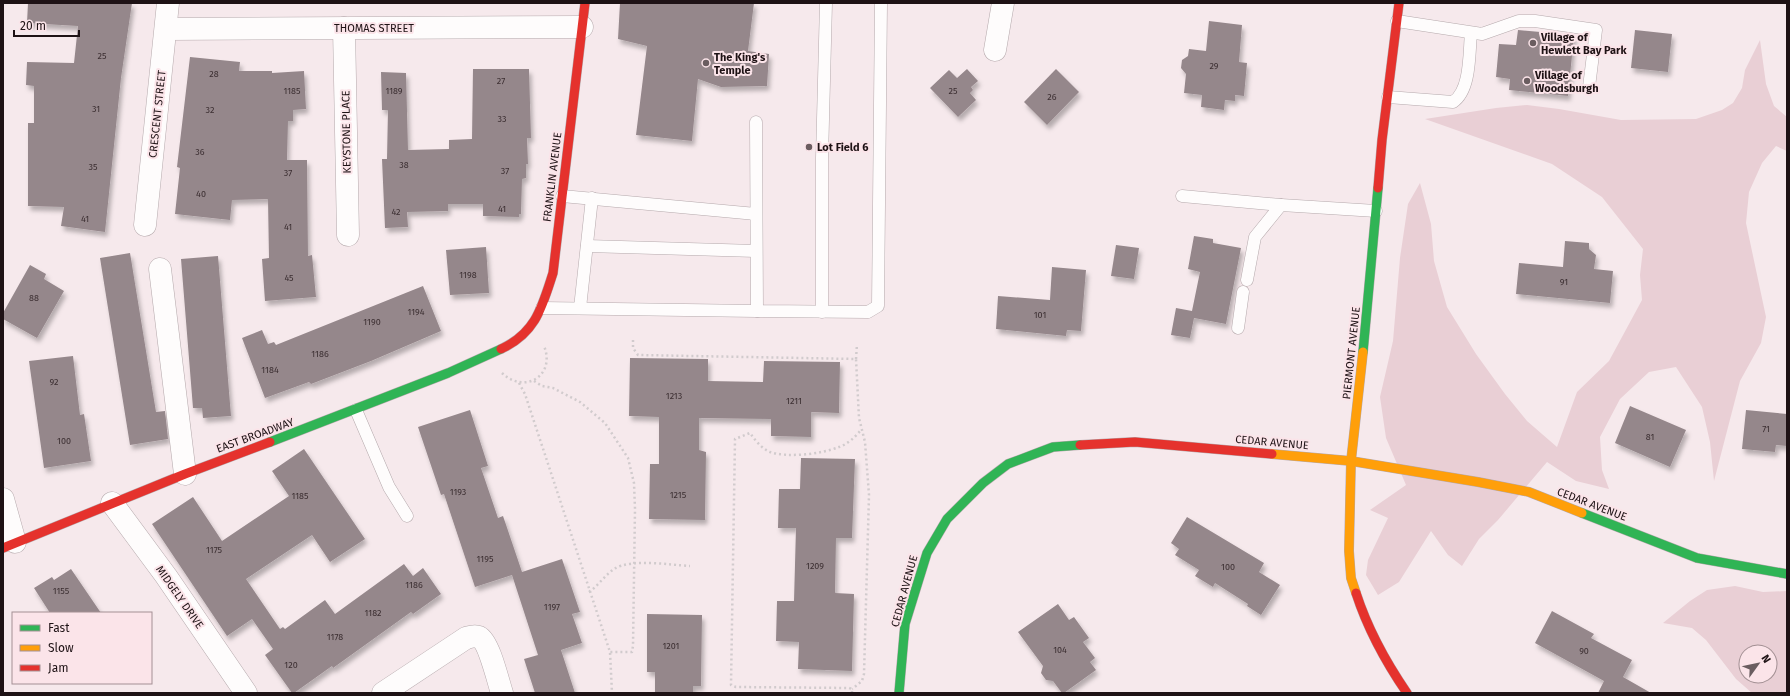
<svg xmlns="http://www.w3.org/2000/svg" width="1790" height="696" font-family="'Fira Sans',sans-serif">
	<defs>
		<filter id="shadow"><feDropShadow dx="2.5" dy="4.5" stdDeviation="2" flood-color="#0004"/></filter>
	</defs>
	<rect width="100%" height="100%" fill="#f6e9ec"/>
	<g fill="#e9cfd5" fill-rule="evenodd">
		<polygon points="1760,40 1766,84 1774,106 1787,117 1787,151 1776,146 1762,163 1749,192 1746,223 1766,317 1761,343 1740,381 1714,481 1710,442 1702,407 1676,367 1649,372 1620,399 1600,437 1602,470 1609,489 1576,481 1547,462 1498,520 1479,539 1462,566 1448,555 1431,531 1399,582 1378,595 1366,575 1368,560 1388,518 1370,510 1406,485 1386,438 1380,397 1393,341 1400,258 1408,204 1420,183 1431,224 1434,261 1447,307 1476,354 1505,394 1527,421 1557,447 1577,392 1609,361 1642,300 1640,275 1643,249 1602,197 1552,164 1425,119 1496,108 1527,105 1559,109 1621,120 1696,119 1722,110 1733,103 1742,88 1745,70"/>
		<path d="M1735 586 1763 592 1787 591V693H1752L1736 679 1706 640 1692 628 1663 623 1690 601 1707 590ZM1746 652H1770V676H1746Z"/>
	</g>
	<g fill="#95878b" filter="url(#shadow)">
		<polygon points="28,3 132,3 121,78 105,232 61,226 64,207 28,206 28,123 34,123 34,86 26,85 27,62 74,63 78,26 27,23"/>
		<polygon points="620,3 754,3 748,51 769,54 767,86 721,87 698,79 692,141 636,135 647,46 618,39"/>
		<polygon points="1209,21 1242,25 1239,62 1247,63 1244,96 1235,95 1235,101 1225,100 1224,110 1201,107 1202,95 1184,93 1186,74 1181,68 1182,60 1188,56 1189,49 1206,51"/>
		<polygon points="1518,30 1574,35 1568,96 1509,90 1510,79 1496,77 1499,44 1516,45"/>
		<polygon points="1635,30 1672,34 1668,72 1631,68"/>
		<polygon points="190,57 240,62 239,71 272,71 272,73 304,71 306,109 293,110 293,121 288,121 287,160 307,160 308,256 312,255 316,297 265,301 262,259 269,258 268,199 232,200 230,220 175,214 180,168 177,167"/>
		<polygon points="473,69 529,69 531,138 527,138 528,164 526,164 526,178 522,179 521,214 519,214 519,217 483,216 483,204 448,204 448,211 407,212 408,227 385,228 382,159 387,159 388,110 382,110 381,72 406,73 408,150 449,149 449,140 472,139"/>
		<polygon points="967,69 978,81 971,87 973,90 970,93 976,100 958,117 930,88 949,70 957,78"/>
		<polygon points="1056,69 1079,92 1047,125 1024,102"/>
		<polygon points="1194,236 1213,239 1213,243 1241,248 1226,324 1194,318 1190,338 1171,335 1176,308 1192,311 1200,272 1188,269"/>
		<polygon points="1565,241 1589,243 1589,249 1596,255 1594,269 1613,271 1610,303 1516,294 1519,263 1563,267"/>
		<polygon points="1116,245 1139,248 1134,279 1111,276"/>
		<polygon points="486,247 489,293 450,295 446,250"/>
		<polygon points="130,253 156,412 165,411 168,439 130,445 100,258"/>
		<polygon points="218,256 231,416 203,418 202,408 193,408 181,259"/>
		<polygon points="30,265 46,274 44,279 64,291 37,338 3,319 3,313"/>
		<polygon points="1052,267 1086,270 1081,331 1067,330 1066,336 996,329 998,296 1050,300"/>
		<polygon points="423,286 441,331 371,361 311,384 309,382 265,398 242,338 262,330 268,344 274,342 276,345"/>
		<polygon points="73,356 80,415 84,414 91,461 44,468 29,361"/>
		<polygon points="630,358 708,359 708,381 763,382 764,361 840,362 839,413 811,412 811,437 771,436 771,419 699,418 699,450 706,452 705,520 649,519 650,464 659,464 659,417 629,416"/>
		<polygon points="1630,406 1686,430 1670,467 1615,443"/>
		<polygon points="470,410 488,466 481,468 498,518 503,516 522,572 562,559 580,612 572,614 582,643 561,650 575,693 535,693 524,659 538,655 512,575 475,587 444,494 441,495 418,427"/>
		<polygon points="1746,410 1787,414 1787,446 1776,445 1775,452 1742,449"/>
		<polygon points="304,449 365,539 330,562 312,535 246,579 280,629 283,627 285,629 325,600 335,614 404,564 413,576 423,568 441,594 413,614 411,612 333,668 332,666 294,693 292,693 265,655 273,649 252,619 227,636 152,524 193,497 222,541 289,496 272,471"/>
		<polygon points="801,458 855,459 852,538 836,538 835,593 854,594 852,671 798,669 799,642 776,641 777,601 794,601 796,528 778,528 779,489 800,489"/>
		<polygon points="1187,517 1264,563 1259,572 1280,585 1261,615 1247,606 1248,604 1215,583 1213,587 1195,576 1199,570 1175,555 1179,549 1171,543"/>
		<polygon points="71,569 101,613 50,613 34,588 52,577 54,580"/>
		<polygon points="1058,604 1069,620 1074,617 1089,638 1083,642 1095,658 1090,662 1096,670 1064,693 1062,693 1053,681 1046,680 1041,673 1043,666 1018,632"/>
		<polygon points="1552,611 1594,634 1591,638 1632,660 1623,677 1651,693 1598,693 1604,681 1535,643"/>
		<polygon points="647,614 702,615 701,686 693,686 693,693 655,693 655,672 647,672"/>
	</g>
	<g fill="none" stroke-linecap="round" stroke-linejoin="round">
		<g stroke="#b5a9ac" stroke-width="13">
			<g id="lane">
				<polyline points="1397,21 1482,34 1519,21 1535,21 1596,30 1589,87"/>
				<path d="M1388 97 1453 102C1471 90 1469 53 1471 33"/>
				<polyline points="756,122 757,311 868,312 878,306 881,3"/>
				<polyline points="562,196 756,214"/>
				<polyline points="1182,196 1281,205"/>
				<polyline points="587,246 756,251"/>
				<polyline points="1247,280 1255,237 1281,205 1376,211"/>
				<polyline points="542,308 757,311"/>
				<polyline points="580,308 592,198"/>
				<polyline points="822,312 822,158 826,3"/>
				<polyline points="1238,328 1243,292"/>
				<polyline points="356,410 389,487 407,516"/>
			</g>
		</g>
		<g stroke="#b5a9ac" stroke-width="23">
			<g id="street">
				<polyline points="344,28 348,235"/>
				<polyline points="166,29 582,27"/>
				<polyline points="995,50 1003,3"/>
				<polyline points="145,225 168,3"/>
				<polyline points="160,269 185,474"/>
				<polyline points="3,499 15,542"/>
				<polyline points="112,503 166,576 246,693"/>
				<path d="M383 693 466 638C470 637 474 635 479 637 489 642 498 681 502 693"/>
			</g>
		</g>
		<g stroke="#b5a9ac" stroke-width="10">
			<g id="fast">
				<polyline points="1363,352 1378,188"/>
				<polyline points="270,442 448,373 501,349"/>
				<polyline points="1582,513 1697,558 1787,574"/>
				<polyline points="899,693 905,624 927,553 947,519 983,483 1008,464 1053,447 1080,445"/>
			</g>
		</g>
		<g stroke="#b5a9ac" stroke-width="10">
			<g id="slow">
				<polyline points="1272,454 1351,461 1478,482 1529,492 1582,513"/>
				<polyline points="1356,593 1351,578 1349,551 1351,461 1363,352"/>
			</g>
		</g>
		<g stroke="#b5a9ac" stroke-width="10">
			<g id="jam">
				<polyline points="1378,188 1382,140 1399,3"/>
				<path d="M501 349C536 333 542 307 553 273L585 3"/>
				<polyline points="1080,445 1135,442 1272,454"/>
				<polyline points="3,548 185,474 270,442"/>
				<path d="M1356 593C1368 630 1385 661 1407 693"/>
			</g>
		</g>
		<g stroke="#d1cbcd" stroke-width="2.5" stroke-dasharray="2 3" stroke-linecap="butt">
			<polyline points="633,340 633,348 638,355 856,359 859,418 865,442 869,495 864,674 862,681 852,689"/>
			<polyline points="856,359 857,344"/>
			<path d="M502 373C525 395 556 375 544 346"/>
			<polyline points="534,381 542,386 553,388 580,402 605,423 628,458 634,483 635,509 633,646 632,652 610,652"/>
			<polyline points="519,383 525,394 610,652 612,693"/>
			<path d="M589 592C598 586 605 575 614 569 631 558 670 565 690 566"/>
			<path d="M852 693V689L849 688 736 687 731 685 735 439 750 433C755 440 761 448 770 452 787 458 822 454 839 447 848 444 855 437 861 430"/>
		</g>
		<use href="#lane" stroke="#fefcfc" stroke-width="12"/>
		<use href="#street" stroke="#fefcfc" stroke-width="22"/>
		<use href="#fast" stroke="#30b455" stroke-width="9"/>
		<use href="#slow" stroke="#ff9f0a" stroke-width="9"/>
		<use href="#jam" stroke="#e5322d" stroke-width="9"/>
	</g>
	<g fill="#6a5d60" stroke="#fbe4e9" stroke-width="1.5">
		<circle cx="1533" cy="43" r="4"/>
		<circle cx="706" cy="63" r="4"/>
		<circle cx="1527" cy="81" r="4"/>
		<circle cx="809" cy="147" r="4"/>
	</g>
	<g text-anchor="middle" stroke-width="4" stroke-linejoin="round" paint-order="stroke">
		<g font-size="9" fill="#3c2f32">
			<text x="102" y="59">25</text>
			<text x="1214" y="69">29</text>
			<text x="214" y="77">28</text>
			<text x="501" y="84">27</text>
			<text x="292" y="94">1185</text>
			<text x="394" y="94">1189</text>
			<text x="953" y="94">25</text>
			<text x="1052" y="100">26</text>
			<text x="96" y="112">31</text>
			<text x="210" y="113">32</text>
			<text x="502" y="122">33</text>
			<text x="200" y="155">36</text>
			<text x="404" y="168">38</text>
			<text x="93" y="170">35</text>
			<text x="505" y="174">37</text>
			<text x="288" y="176">37</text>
			<text x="201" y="197">40</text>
			<text x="502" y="212">41</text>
			<text x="396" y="215">42</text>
			<text x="85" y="222">41</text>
			<text x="288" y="230">41</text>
			<text x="468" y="278">1198</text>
			<text x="289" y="281">45</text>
			<text x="1564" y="285">91</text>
			<text x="34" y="301">88</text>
			<text x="416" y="315">1194</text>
			<text x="1040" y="318">101</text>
			<text x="372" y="325">1190</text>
			<text x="320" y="357">1186</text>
			<text x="270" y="373">1184</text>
			<text x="54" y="385">92</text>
			<text x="674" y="399">1213</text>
			<text x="794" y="404">1211</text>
			<text x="1766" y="432">71</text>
			<text x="1650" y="440">81</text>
			<text x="64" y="444">100</text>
			<text x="458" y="495">1193</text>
			<text x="678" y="498">1215</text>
			<text x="300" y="499">1185</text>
			<text x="214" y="553">1175</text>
			<text x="485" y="562">1195</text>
			<text x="815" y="569">1209</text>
			<text x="1228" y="570">100</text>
			<text x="414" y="588">1186</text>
			<text x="61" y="594">1155</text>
			<text x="552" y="610">1197</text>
			<text x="373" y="616">1182</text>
			<text x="335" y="640">1178</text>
			<text x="671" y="649">1201</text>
			<text x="1060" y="653">104</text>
			<text x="1584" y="654">90</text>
			<text x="291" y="668">120</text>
		</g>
		<g font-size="11" fill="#1e1215" stroke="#fbe4e9">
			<text x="374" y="32">THOMAS STREET</text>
			<text transform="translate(157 114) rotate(-84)" y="4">CRESCENT STREET</text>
			<text transform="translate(346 132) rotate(-91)" y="4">KEYSTONE PLACE</text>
			<text transform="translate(552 177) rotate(-83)" y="4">FRANKLIN AVENUE</text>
			<text transform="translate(1351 353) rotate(-84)" y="4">PIERMONT AVENUE</text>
			<text transform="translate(255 435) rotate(-20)" y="4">EAST BROADWAY</text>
			<text transform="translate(1272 442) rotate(5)" y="4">CEDAR AVENUE</text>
			<text transform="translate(1592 504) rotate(21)" y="4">CEDAR AVENUE</text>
			<text transform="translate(904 591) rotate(-75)" y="4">CEDAR AVENUE</text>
			<text transform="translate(180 597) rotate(55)" y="4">MIDGELY DRIVE</text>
		</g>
		<g font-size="11" font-weight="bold" fill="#1e1215" stroke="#fbe4e9" text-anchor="start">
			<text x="1541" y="41">Village of<tspan x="1541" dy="13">Hewlett Bay Park</tspan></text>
			<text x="714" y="61">The King's<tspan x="714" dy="13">Temple</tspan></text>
			<text x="1535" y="79">Village of<tspan x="1535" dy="13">Woodsburgh</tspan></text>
			<text x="817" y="151">Lot Field 6</text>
		</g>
	</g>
	<rect width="1790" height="696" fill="none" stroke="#1e1215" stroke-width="8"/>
	<rect x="12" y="612" width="140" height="72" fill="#fbe4e9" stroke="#a39094"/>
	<rect x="20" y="625" width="20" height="6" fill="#30b455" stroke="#a39094"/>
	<text x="48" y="632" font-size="12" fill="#1e1215">Fast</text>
	<rect x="20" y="645" width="20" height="6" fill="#ff9f0a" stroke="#a39094"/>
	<text x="48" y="652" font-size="12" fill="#1e1215">Slow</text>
	<rect x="20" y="665" width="20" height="6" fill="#e5322d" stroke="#a39094"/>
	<text x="48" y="672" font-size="12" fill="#1e1215">Jam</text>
	<g transform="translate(1758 664) rotate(57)"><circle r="19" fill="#fbe4e9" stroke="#a39094"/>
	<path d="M0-3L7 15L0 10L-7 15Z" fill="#6a5d60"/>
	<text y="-6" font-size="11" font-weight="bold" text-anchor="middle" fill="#1e1215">N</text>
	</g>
	<path d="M14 30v6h65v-6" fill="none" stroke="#1e1215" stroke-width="2"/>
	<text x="20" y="30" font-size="12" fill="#1e1215" stroke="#fbe4e9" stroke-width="3" paint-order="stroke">20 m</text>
</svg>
